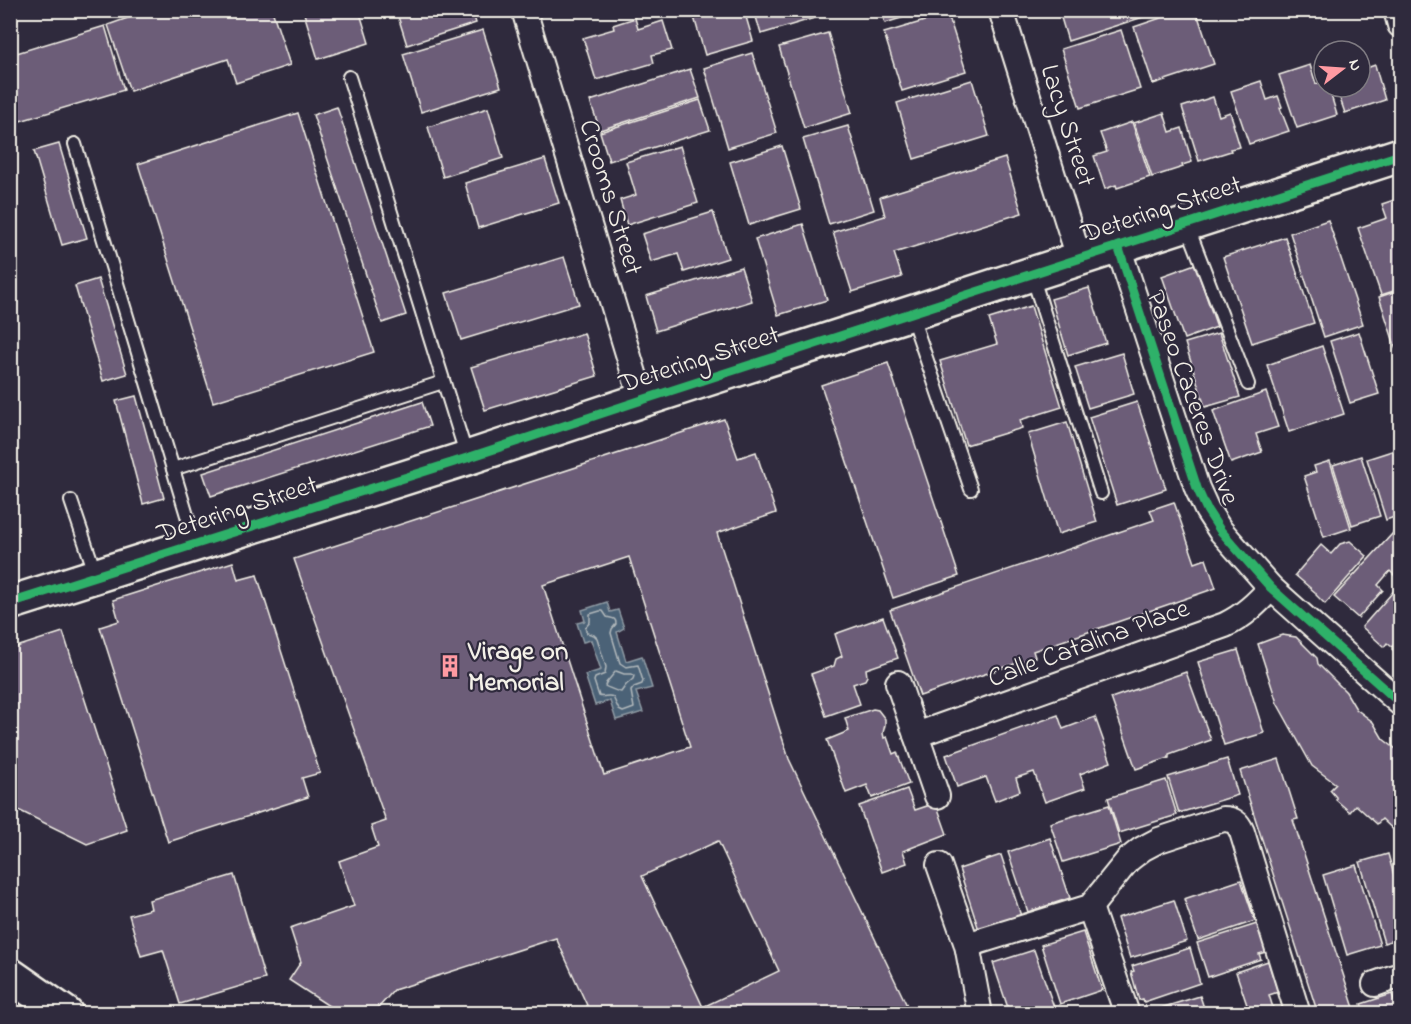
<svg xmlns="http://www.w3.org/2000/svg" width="1411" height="1024" font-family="'Indie Flower',sans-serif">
	<rect width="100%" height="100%" fill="#2f2a3d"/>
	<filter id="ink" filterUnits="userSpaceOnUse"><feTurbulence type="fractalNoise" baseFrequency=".0167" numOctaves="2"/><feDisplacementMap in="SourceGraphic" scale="12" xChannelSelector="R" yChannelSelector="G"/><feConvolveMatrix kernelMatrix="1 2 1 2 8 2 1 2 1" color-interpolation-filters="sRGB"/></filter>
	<g filter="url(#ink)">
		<polygon fill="#4c6277" stroke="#8f9ba4" stroke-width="1.5" points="607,602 610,612 618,610 624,628 617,632 626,661 642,656 652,688 636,692 643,712 616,720 610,701 595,705 585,675 601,670 591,640 583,642 577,623 585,621 582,610"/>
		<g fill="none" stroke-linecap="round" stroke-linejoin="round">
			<g stroke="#b1b8bb" stroke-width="1.5">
				<path d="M600 611H603L607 617C612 619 616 617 616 624L612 629 611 633 620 663 626 667 638 665 643 681 642 684 634 687 631 691 634 708 623 712 619 710 613 697C608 694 604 698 599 696L594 681 595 678 605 674 606 667 597 638 594 635 587 633 585 628 590 622V614Z"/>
				<path d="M616 671 624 674H632L634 676 633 679 626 685 621 692C619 692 606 687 605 686L606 683Z"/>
			</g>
		</g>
		<g fill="#6c5d78" stroke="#f4f1e8" stroke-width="1.5" fill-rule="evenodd">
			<polygon points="150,10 272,10 290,65 236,83 228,59 130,91 108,25"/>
			<polygon points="303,10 359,10 369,43 318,59"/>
			<polygon points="396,10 472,10 476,23 407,45"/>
			<polygon points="716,10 744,10 753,41 705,55 694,17"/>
			<polygon points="754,10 816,10 818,17 761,34"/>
			<polygon points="881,10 927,10 885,23"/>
			<polygon points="1060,10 1165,10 1068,41 1059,11"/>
			<polygon points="1184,10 1196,10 1214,64 1153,84 1134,27"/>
			<polygon points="948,14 966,71 902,91 884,33"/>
			<polygon points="635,18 638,29 663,21 672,50 652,55 654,63 596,80 583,38 614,29 613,25"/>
			<polygon points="105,26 124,90 10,124 10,55"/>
			<polygon points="483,30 501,87 421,112 403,54"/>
			<polygon points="1121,30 1140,89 1080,108 1061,49"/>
			<polygon points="828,33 852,113 804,128 779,47"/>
			<polygon points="752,53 777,133 728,148 704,68"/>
			<polygon points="1360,58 1364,69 1375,65 1385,100 1345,113 1336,87 1360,87"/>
			<polygon points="1310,65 1316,84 1324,81 1324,87 1329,87 1331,92 1330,92 1337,115 1297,128 1279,75"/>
			<polygon points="690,69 700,98 600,130 590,101"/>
			<polygon points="972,80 989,136 914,159 897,103"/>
			<polygon points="1261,81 1267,100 1278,96 1282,107 1280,108 1289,131 1249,144 1231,91"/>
			<polygon points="1213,97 1219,116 1230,112 1234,124 1233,124 1240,147 1230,149 1231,151 1199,161 1182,107"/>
			<polygon points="700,100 710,130 609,161 600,132"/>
			<polygon points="337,107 406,315 382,323 313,115"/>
			<polygon points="488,108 503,158 443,177 428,127"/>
			<polygon points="298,113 374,352 213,402 138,164"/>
			<polygon points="1164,113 1170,132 1182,128 1192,162 1182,165 1183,167 1152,177 1134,123"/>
			<polygon points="1132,122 1150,177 1117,188 1116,185 1105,189 1094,156 1107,152 1100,133"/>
			<polygon points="848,126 874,210 829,224 803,139"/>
			<polygon points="59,144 87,238 62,245 34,151"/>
			<polygon points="680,146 698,203 627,225 620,200 636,195 626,162"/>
			<polygon points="782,146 801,209 749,225 730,162"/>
			<polygon points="1005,158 1022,213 894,253 902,277 852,292 833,232 885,216 880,197"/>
			<polygon points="545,159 559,203 478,228 465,183"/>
			<polygon points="1400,198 1400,233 1397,234 1400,243 1400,289 1381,295 1358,228 1387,218 1382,204"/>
			<polygon points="713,212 728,258 684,272 678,254 651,262 642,234"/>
			<polygon points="1328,220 1363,324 1324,337 1290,233"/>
			<polygon points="803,224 827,300 778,315 755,239"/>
			<polygon points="1285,237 1314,323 1252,343 1223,257"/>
			<polygon points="564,257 579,304 461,340 446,293"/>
			<polygon points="1195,264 1217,327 1184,339 1162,276"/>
			<polygon points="741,267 752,301 656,331 646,296"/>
			<polygon points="98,279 127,374 103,381 75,286"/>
			<polygon points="1089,288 1106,343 1068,355 1051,299"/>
			<polygon points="1400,290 1400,354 1398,355 1379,297"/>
			<polygon points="1031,306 1062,407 1020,420 1022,428 966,445 940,361 997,344 989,319"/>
			<polygon points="1359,332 1379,394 1350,403 1330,341"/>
			<polygon points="584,333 597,376 485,410 471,367"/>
			<polygon points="1219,333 1240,397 1205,407 1185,343"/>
			<polygon points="1322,346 1344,414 1289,432 1267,365"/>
			<polygon points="1122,353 1134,394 1088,408 1075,367"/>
			<polygon points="888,363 959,576 893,598 821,385"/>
			<polygon points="1266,392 1278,427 1256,434 1262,452 1231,463 1213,411"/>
			<polygon points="136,396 164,498 143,504 116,401"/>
			<polygon points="422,402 430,426 211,496 203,473"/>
			<polygon points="1137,402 1166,489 1117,505 1089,417"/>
			<path d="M724 419 738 458 756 452 776 513 717 533 789 759 911 1014H591L556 938 394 990 373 1014H341L289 980 301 962 290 928 354 906 339 861 378 847 371 826 386 821 294 559ZM629 557 690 747 604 775 543 585ZM718 841 779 971 703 1007 642 876Z"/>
			<polygon points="1067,422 1097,522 1058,534 1028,434"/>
			<polygon points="1395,450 1400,466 1400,515 1386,520 1367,459"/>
			<polygon points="1361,456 1380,516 1352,525 1333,465"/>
			<polygon points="1330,461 1351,528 1324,537 1304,476 1316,472 1314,466"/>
			<polygon points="1174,502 1195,563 1206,559 1216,588 1033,651 1035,657 920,696 890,610 1154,520 1150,510"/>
			<polygon points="1394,532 1400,539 1400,579 1399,580 1390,571 1378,585 1383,590 1358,618 1334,597"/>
			<polygon points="1350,541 1367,556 1325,604 1316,595 1316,593 1295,575 1321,545 1331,554 1340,544"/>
			<polygon points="233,562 238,580 257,575 320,773 302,778 308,797 168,842 100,627 119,621 113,600"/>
			<polygon points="1400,584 1400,637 1392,647 1387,643 1384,647 1362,627"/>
			<polygon points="883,617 898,658 866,669 867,676 865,680 853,684 860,704 826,716 811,674 834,666 836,659 842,656 835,634"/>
			<polygon points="63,632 127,830 87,844 10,806 10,649"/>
			<polygon points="1282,635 1296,637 1317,658 1318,664 1346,692 1356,709 1373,722 1383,739 1400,752 1400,836 1382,819 1377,824 1356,805 1350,812 1336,800 1336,797 1330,790 1336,784 1312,766 1277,703 1258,644"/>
			<polygon points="1400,640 1400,657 1392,649"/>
			<polygon points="1238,650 1264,733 1224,745 1198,662"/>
			<polygon points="1186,672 1211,740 1169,755 1169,758 1136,769 1111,698"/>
			<polygon points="873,709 878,710 885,719 885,725 883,733 884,738 887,737 893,754 897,752 909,784 872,798 867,785 846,793 827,740 849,731 845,718"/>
			<polygon points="1058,715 1063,729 1095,717 1111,762 1080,774 1085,788 1045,802 1034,772 1016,778 1020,791 995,801 986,777 957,787 946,755"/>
			<polygon points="1227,759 1238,795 1179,813 1168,777"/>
			<polygon points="1279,759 1298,819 1293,820 1356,1014 1318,1014 1240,771"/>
			<polygon points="1166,780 1177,815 1119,833 1108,798"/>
			<polygon points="907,789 915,810 936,803 947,834 903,851 907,863 882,872 859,806"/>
			<polygon points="1109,805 1121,844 1063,862 1050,823"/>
			<polygon points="1050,838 1070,898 1028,912 1008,852"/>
			<polygon points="1388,854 1400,897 1400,938 1384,943 1360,862"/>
			<polygon points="1001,855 1021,916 979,930 959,869"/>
			<polygon points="1356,865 1380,945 1347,955 1323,875"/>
			<polygon points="234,875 265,979 180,1004 163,950 141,956 129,915 151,909 149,900"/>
			<polygon points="1241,880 1255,921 1198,940 1184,899"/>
			<polygon points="1174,900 1187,941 1130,958 1117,918"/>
			<polygon points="1257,924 1266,952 1259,954 1261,959 1208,977 1197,943"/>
			<polygon points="1083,932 1102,990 1060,1004 1041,945"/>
			<polygon points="1190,948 1200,983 1144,1002 1143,999 1139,1000 1131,972 1134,971 1132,966"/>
			<polygon points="1034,950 1055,1010 1044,1014 1010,1014 993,963"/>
			<polygon points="1268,961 1278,992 1269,995 1275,1014 1250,1014 1236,972"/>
			<polygon points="1392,994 1395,1002 1400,1000 1400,1014 1365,1014 1361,1004"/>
			<polygon points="1200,996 1206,1014 1152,1014 1151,1011"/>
		</g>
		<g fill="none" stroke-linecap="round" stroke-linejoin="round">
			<g stroke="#f4f1e8" stroke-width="16">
				<g id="lane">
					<polyline points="349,77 467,457"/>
					<polyline points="75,144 195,542"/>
					<polyline points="1187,225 1248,384"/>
					<polyline points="1032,275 1101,493"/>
					<polyline points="911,314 971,489"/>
					<polyline points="173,469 443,382"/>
					<polyline points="71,501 96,575"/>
				</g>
			</g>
			<g stroke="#f4f1e8" stroke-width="28">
				<g id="street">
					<polyline points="524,10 642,400"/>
					<polyline points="1001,10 1079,258"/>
					<polyline points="1396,10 1400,25"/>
					<polyline points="1118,246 1197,488 1207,510 1220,530 1271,588 1400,703"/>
					<polyline points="898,683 937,796"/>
					<path d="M916 735 1225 625C1244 616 1257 603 1271 588"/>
					<polyline points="939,865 967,945 980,1014"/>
					<polyline points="1090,907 1127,1014"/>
					<path d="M967 945 1090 907 1128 860 1142 849 1159 840 1223 819C1233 819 1238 822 1242 832L1298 1014"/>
					<polyline points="1375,984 1400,975"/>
				</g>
			</g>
			<g stroke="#f4f1e8" stroke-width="38">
				<polyline id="secondary" points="10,603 467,458 642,400 1400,155"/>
			</g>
			<g stroke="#f4f1e8" stroke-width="38">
				<polyline id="primary" points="10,975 66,1014"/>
			</g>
			<use href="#lane" stroke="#2f2a3d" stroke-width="12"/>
			<use href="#street" stroke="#2f2a3d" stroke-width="24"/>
			<use href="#secondary" stroke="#2f2a3d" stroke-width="33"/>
			<use href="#primary" stroke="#2f2a3d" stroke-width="33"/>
			<g stroke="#2f2a3d" stroke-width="13">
				<g id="cycleway">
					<polyline points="1118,246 1197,488 1207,510 1220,530 1271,588 1400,703"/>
					<polyline points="10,603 467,458 642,400 1400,155"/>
				</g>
			</g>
			<use href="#cycleway" stroke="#2db169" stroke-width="9"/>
		</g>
	</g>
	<defs>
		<g id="building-bare" transform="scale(1.8)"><path d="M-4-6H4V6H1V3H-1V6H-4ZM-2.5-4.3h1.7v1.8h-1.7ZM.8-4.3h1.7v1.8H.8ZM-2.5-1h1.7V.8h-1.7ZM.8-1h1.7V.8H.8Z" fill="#ff9aa2" stroke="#2f2a3d" stroke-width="2.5" paint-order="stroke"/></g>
	</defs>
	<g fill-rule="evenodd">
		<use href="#building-bare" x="450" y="666"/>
	</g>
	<g text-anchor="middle" stroke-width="4.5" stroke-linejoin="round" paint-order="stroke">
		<g font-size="27" fill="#f4f1e8" stroke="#2f2a3d">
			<text transform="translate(1069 125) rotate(72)" y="9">Lacy Street</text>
			<text transform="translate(612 197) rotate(73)" y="9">Crooms Street</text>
			<text transform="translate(1161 208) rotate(-18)" y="9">Detering Street</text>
			<text transform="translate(699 358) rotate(-18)" y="9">Detering Street</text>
			<text transform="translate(1194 397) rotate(70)" y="9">Paseo Caceres Drive</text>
			<text transform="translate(237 508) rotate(-18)" y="9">Detering Street</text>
			<text transform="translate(1088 642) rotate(-20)" y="9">Calle Catalina Place</text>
		</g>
		<g font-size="27" font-weight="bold" fill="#f4f1e8" stroke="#2f2a3d" text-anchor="start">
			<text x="468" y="659">Virage on<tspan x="468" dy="31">Memorial</tspan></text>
		</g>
	</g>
	<rect width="1411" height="1024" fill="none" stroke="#2f2a3d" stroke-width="36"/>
	<rect x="18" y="18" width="1375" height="988" fill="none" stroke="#f4f1e8" stroke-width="2" filter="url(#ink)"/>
	<g transform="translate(1342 69) rotate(73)"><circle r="28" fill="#2f2a3d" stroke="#7e7a81" stroke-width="1.5"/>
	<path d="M0-4.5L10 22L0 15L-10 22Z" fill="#ff9aa2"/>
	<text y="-9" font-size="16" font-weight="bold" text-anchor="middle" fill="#f4f1e8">N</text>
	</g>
</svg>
